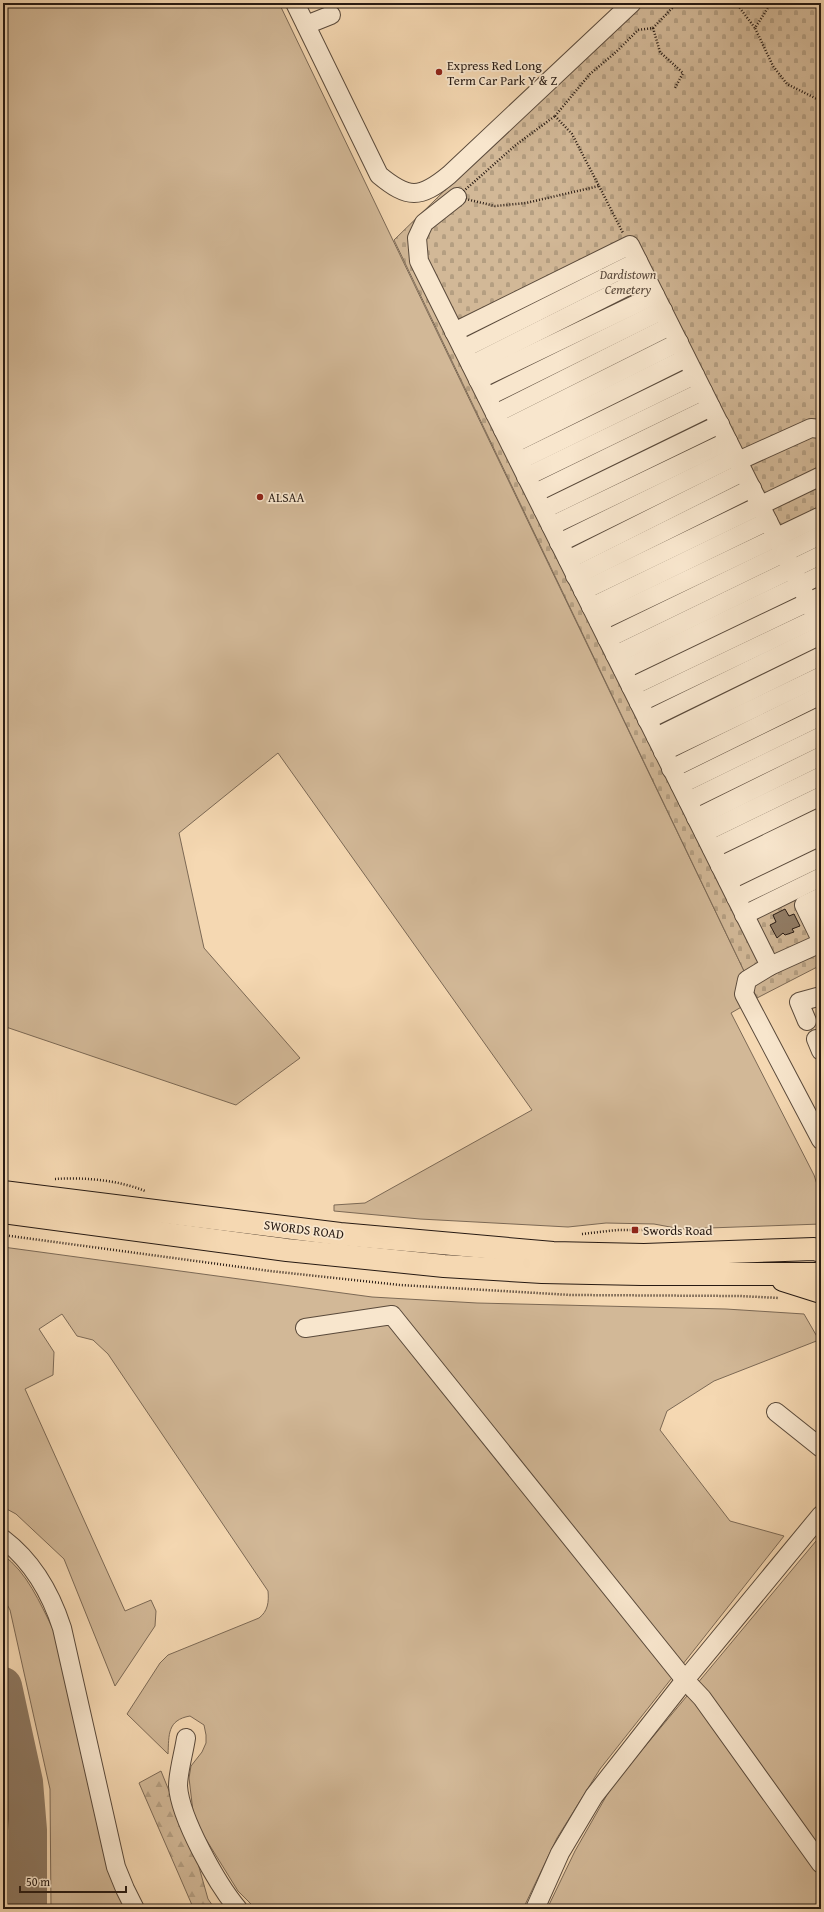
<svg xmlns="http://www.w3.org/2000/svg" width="824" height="1912" font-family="'Gentium Book Plus',serif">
	<defs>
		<pattern id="forest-firs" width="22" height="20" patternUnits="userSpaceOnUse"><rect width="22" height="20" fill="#d2b897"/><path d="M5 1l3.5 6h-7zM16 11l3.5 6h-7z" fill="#b49e81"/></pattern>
		<pattern id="cemetery-stones" width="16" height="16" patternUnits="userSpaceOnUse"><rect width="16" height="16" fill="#d2b897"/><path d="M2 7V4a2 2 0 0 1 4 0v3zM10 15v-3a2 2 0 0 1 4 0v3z" fill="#b49e81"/></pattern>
	</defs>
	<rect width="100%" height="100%" fill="#f5d8b2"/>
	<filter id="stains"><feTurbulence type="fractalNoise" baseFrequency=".005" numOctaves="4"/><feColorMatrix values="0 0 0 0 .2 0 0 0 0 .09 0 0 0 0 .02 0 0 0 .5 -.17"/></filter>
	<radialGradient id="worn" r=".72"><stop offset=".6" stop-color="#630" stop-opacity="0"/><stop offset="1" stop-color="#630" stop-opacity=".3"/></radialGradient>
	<g fill="#d2b897" stroke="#7c6955">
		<polygon points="3,3 279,3 757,998 731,1013 814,1175 821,1197 821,1224 681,1229 654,1224 606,1223 568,1227 420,1219 334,1211 334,1205 365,1203 532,1110 278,753 179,833 204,948 300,1058 236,1105 3,1026"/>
		<path d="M3 1247 372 1297 477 1303 726 1309 804 1314 819 1340 714 1381 667 1411 660 1430 730 1521 784 1536 600 1769 557 1838 523 1909H256L238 1891 194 1820 189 1778 191 1766 202 1752 206 1743V1735L204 1725 190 1716C167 1720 169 1735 168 1754L127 1714 160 1663 168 1655 259 1618C268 1611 269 1602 268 1591L108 1354 93 1340 77 1336 62 1314 39 1329 54 1352 53 1375 25 1389 125 1611 151 1600 156 1611 155 1626 115 1686 64 1559 16 1514 3 1507Z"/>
		<polygon points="821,1535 821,1909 547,1909 575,1851 612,1786"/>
		<path d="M3 1555C27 1572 40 1603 53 1629L127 1909H51L50 1789 10 1610 3 1597Z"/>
	</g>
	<polygon fill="url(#forest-firs)" stroke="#7c6955" points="161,1771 197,1860 208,1899 215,1909 195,1909 192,1905 139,1783"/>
	<polygon fill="url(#cemetery-stones)" stroke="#7c6955" points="637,3 821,3 821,965 757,998 394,240"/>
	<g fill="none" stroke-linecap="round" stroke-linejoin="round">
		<polyline stroke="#8e7962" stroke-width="38" points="3,1686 24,1782 28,1830 28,1909"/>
	</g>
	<polygon fill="#927d66" stroke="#271a13" points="785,909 789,916 794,914 800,926 792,929 794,932 785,935 783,933 777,938 770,925 776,922 773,915"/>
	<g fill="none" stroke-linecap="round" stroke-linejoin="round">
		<g stroke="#5a4a3b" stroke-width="20">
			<g id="minor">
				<path d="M295 3 379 175C408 199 420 199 449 175L632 3"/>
				<polyline points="306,25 331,15"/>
				<polyline points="457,197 424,223 417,238 419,261 770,966"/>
				<polyline points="454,332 630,245 821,627"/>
				<polyline points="463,349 638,261"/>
				<polyline points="471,365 646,277"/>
				<polyline points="478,380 655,295"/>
				<polyline points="487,397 663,310"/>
				<polyline points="495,414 670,326"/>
				<polyline points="503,430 679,342"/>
				<polyline points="511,445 686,358"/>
				<polyline points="519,461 695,375"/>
				<polyline points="738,461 811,428 821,429"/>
				<polyline points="526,477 703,391"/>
				<polyline points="535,493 711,407"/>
				<polyline points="543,510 720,424"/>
				<polyline points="551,526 728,441"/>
				<polyline points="559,543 736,456"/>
				<polyline points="568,560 743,472"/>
				<polyline points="575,576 752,488"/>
				<polyline points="583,591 821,476"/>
				<polyline points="591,607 768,521"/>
				<polyline points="599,622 821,516"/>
				<polyline points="607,639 821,535"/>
				<polyline points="615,655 821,555"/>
				<polyline points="623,670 821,575"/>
				<polyline points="631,687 821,596"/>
				<polyline points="639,703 817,618"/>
				<polyline points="647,720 821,635"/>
				<polyline points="656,737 821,656"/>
				<polyline points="663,752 821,676"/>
				<polyline points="671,769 821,695"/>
				<polyline points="680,785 821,716"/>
				<polyline points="688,801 821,736"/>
				<polyline points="696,818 821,756"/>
				<polyline points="704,833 821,776"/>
				<polyline points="712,849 821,796"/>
				<polyline points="720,866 821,817"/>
				<polyline points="728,881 821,836"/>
				<polyline points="821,897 804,905 821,940"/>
				<polyline points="736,898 821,857"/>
				<polyline points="744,915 821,877"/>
				<polyline points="821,943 770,966 747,980 744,994 821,1140"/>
				<polyline points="807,1021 799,1002 821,996"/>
				<polyline points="816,1039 821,1051"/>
				<polyline points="305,1328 392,1315 685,1680 702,1698 821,1864"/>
				<polyline points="776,1412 821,1448"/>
				<path d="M3 1539C32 1561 51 1594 62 1628L116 1867 125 1889 135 1909"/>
				<path d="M186 1738C184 1752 178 1772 178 1786 180 1818 217 1884 238 1909"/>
				<polyline points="535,1909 560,1853 594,1796 685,1680 821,1515"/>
			</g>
		</g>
		<g stroke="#271a13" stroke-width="24">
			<g id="major">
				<polyline points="3,1192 340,1234 553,1253 644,1255 814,1249 821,1251"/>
				<polyline points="3,1212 287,1250 444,1266 542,1272 641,1274 821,1274"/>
				<polyline points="783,1280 821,1292"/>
			</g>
		</g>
		<g stroke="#271a13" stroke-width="2.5" stroke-dasharray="1 2" stroke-linecap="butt">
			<polyline points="736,3 755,28"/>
			<polyline points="771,3 755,28 773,66 787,84 821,101"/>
			<polyline points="653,28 677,3"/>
			<polygon points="555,116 572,134 599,186 526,203 495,206 457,197 517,144"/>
			<polyline points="555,116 590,74 616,52 638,30 653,28 660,52 683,73 675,88"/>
			<polyline points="599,186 623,233"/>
			<path d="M55 1179C84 1177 118 1180 145 1191"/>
			<polyline points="582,1234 617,1230 651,1230 675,1235"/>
			<polyline points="3,1235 270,1271 400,1285 571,1295 740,1296 779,1298"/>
		</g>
		<use href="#minor" stroke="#f8e6cd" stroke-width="18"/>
		<use href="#major" stroke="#f5d8b2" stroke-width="22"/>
	</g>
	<g fill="#8f2418" stroke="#f8e6cd" stroke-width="1.5">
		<circle cx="439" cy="72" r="4"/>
		<circle cx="260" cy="497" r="4"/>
		<rect x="631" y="1226" width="8" height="8" rx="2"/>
	</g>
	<g text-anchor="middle" stroke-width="3.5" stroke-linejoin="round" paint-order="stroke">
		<g font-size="13" fill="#271a13" stroke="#f8e6cd" text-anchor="start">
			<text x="447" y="70">Express Red Long<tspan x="447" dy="15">Term Car Park Y &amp; Z</tspan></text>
			<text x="268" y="502">ALSAA</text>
			<text x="643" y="1235">Swords Road</text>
		</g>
		<g font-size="13" font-style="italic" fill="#5a493b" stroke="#f8e6cd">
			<text x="628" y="279">Dardistown<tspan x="628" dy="15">Cemetery</tspan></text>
		</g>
		<g font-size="13" fill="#271a13" stroke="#f8e6cd">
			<text transform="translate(304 1229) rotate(7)" y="5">SWORDS ROAD</text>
		</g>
	</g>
	<rect width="824" height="1912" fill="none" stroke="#f5d8b2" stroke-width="16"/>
	<rect x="4" y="4" width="816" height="1904" fill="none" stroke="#271a13" stroke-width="2"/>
	<rect x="8" y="8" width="808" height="1896" fill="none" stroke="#271a13"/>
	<path d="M20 1886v6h106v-6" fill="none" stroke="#271a13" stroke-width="2"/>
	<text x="26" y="1886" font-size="12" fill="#271a13" stroke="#f8e6cd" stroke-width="3" paint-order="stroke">50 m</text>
	<rect width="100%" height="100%" filter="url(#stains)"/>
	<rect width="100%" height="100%" fill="url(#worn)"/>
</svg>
